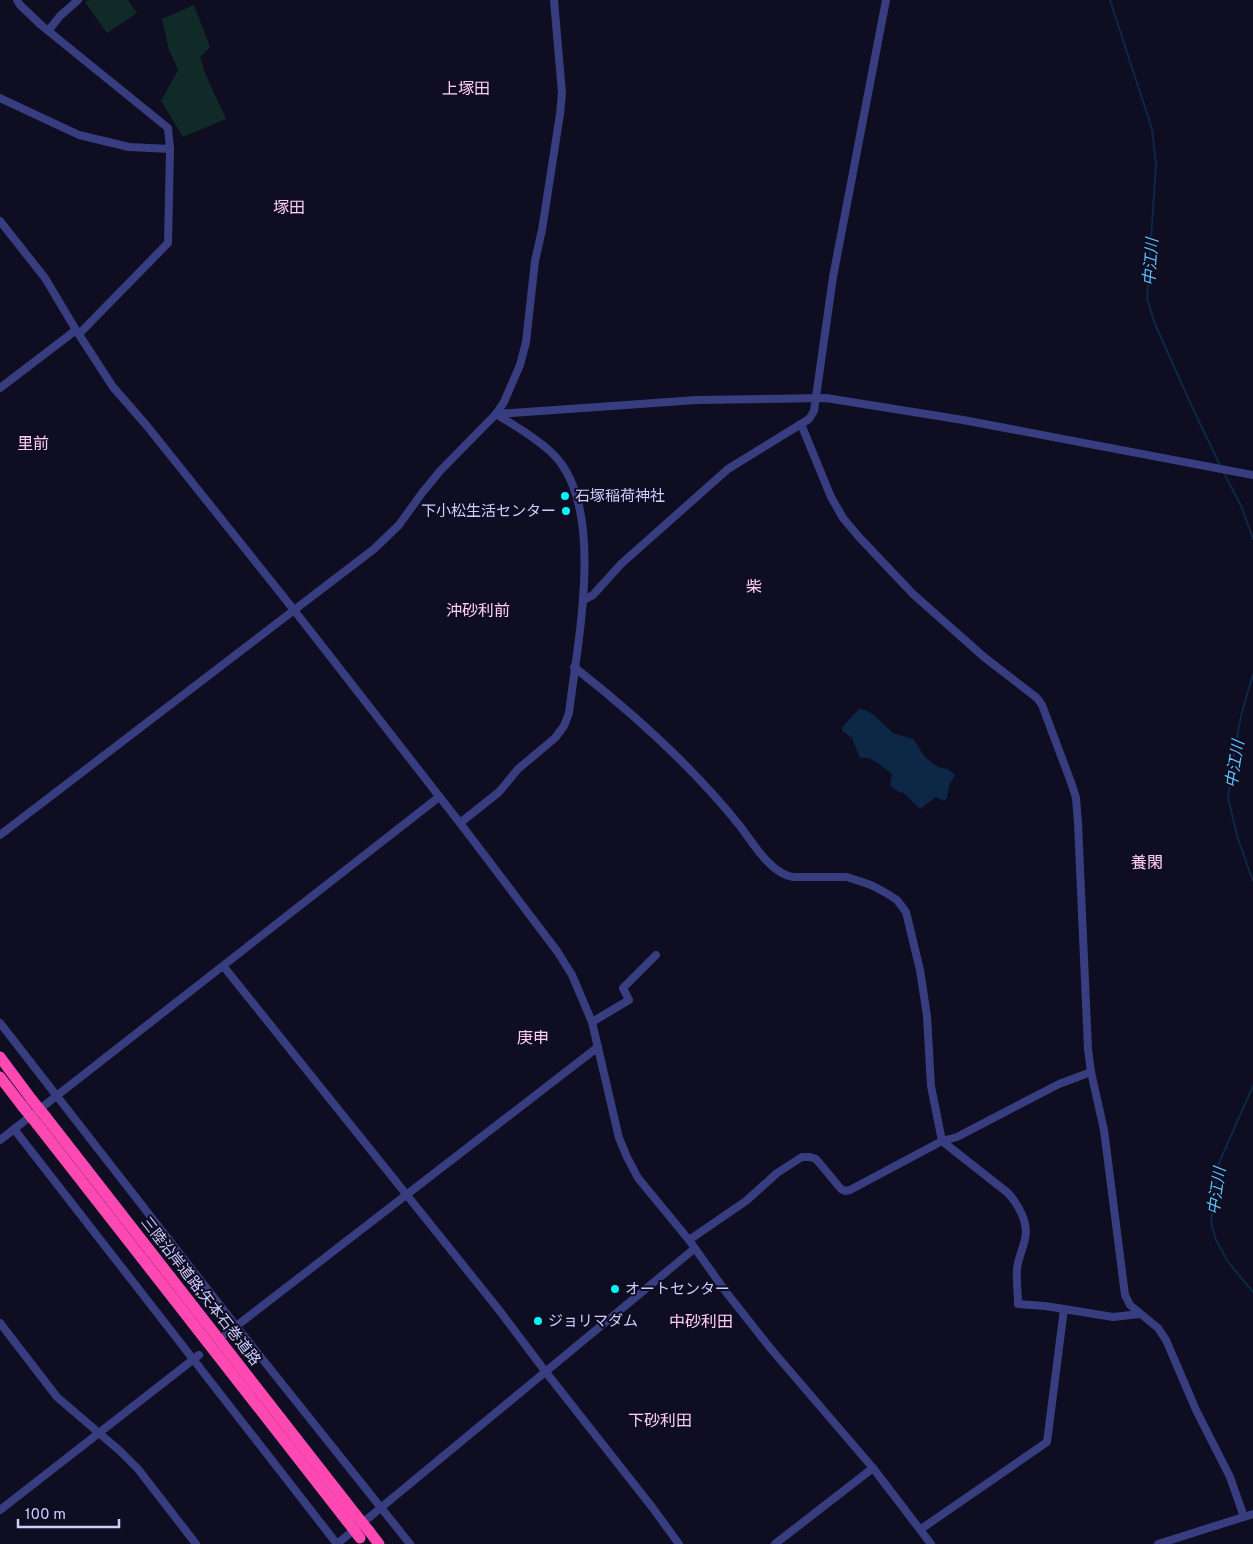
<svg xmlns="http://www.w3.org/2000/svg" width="1253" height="1544" font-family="Overpass,'Noto Sans JP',sans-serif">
	<rect width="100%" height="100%" fill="#0e0d21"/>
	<g fill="#102b27">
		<polygon points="88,0 128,0 137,13 107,33 85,2"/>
		<polygon points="194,5 210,47 200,57 206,76 226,119 183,137 161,101 178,70 169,50 162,19"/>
	</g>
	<path fill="#0c2846" d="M860 708 873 714 893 733 913 739 925 757 932 763 938 767 948 769 955 775 949 785 947 798 944 801 936 797 920 809 904 793 899 792 890 786 892 774C883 767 872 756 860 758L852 738 842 731 843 726Z"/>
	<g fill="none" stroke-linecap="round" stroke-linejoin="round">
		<g stroke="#0c2846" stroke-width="2">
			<polyline points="1110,0 1152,129 1156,164 1147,299 1155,324 1193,409 1221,467"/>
			<polyline points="1223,471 1242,508 1253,539"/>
			<polyline points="1253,674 1241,716 1233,760 1228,798 1238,839 1253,881"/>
			<polyline points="1253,1086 1219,1163 1211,1222 1216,1240 1228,1262 1253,1292"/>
		</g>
		<g stroke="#383d80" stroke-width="8">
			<polyline points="17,0 20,5 41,25 168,128 170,149 168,243 79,334"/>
			<polyline points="48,31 60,16 78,0"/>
			<polyline points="0,98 79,135 129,147 170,149"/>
			<polyline points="0,221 45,278 76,330 113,387 147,426 294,610 460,823 557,951 572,975 592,1022 619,1138 627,1157 638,1178 689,1240 726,1292 771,1349 873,1468 931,1544"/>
			<polyline points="0,388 76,330"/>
			<polyline points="496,414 697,400 826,398 963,420 1253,475"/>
			<polyline points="801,424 831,497 843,518 859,537 913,594 984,657 1037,698 1042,705 1072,785 1076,798 1078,823 1088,1049 1091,1072 1104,1130 1125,1295 1130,1305 1158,1328 1166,1340 1196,1410 1230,1477 1244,1517"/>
			<polyline points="584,600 593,595 621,564 728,469 801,424 809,419 814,411 833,277 886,0"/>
			<path d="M574 667C634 714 692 766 740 826 753 843 771 874 793 877H847L871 885 886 893 897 900 906 912 920 970 927 1016 931 1086 942 1141 1008 1193C1018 1204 1029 1223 1025 1239 1023 1249 1018 1258 1017 1269 1016 1280 1018 1292 1018 1304L1045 1306 1113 1317 1140 1314"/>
			<path d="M460 823 499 792 518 769 555 738 564 726 569 713C577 644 604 520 560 462 548 445 514 425 496 414"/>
			<polyline points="0,835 374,549 399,525 422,493 440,471 496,414 504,402 520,365 526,342 535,261 542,230 560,114 562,93 554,0"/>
			<polyline points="224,967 499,1310 545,1371 652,1507 679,1544"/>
			<polyline points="592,1022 629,1000 623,988 656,955"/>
			<polyline points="0,1023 236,1326 410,1544"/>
			<polyline points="14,1129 337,1544 694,1249"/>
			<polyline points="0,1140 439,797"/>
			<polyline points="689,1240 746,1201 777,1173 802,1157 810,1157 816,1159 841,1189 845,1191 850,1190 942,1141 957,1137 1059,1084 1091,1072"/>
			<polyline points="0,1323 57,1397 120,1451 138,1469 196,1544"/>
			<polyline points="226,1334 598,1047"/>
			<polyline points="0,1510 199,1355"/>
			<polyline points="921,1529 1047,1442 1064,1309"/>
			<polyline points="775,1544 873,1468"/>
			<polyline points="1158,1544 1253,1514"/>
		</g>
		<g stroke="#fe49b2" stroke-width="11">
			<polyline points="0,1057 32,1100"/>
			<polyline points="0,1077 23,1107"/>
			<polyline points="45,1116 356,1515"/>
			<polyline points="37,1124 347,1521"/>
			<polyline points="369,1531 379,1544"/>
		</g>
		<g stroke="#fe49b2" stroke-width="11">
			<polyline points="32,1100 45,1116"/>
			<polyline points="23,1107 37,1124"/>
			<polyline points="356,1515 369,1531"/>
			<polyline points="347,1521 360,1538"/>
		</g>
	</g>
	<g fill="#02f6f6" stroke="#0e0d21" stroke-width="2">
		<circle cx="565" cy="496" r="5"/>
		<circle cx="566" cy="511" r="5"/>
		<circle cx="615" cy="1289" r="5"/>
		<circle cx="538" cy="1321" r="5"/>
	</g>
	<g text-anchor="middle" stroke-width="4" stroke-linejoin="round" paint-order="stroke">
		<g font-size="15" fill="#cecdff" stroke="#0e0d21" text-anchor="start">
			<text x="575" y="501">石塚稲荷神社</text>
			<text x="556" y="516" text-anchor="end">下小松生活センター</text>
			<text x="625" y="1294">オートセンター</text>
			<text x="548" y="1326">ジョリマダム</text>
		</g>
		<g font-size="15" fill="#cecdff" stroke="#0e0d21">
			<text transform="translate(201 1291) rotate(52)" y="5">三陸沿岸道路;矢本石巻道路</text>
		</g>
		<g font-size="16" fill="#ffcff2" stroke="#0e0d21">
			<text x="466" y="94">上塚田</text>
			<text x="289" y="213">塚田</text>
			<text x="33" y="449">里前</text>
			<text x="754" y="592">柴</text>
			<text x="478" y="616">沖砂利前</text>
			<text x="1147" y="868">養閑</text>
			<text x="533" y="1043">庚申</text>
			<text x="701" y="1327">中砂利田</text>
			<text x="660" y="1426">下砂利田</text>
		</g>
		<g font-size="16" font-style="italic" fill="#5cc4fe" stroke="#0e0d21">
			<text transform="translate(1150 262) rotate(-86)" y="6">中江川</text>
			<text transform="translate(1234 764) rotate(-81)" y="6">中江川</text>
			<text transform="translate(1216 1191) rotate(-82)" y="6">中江川</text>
		</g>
	</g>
	<path d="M18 1519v8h101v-8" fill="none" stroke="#cecdff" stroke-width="2.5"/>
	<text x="25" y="1519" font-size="15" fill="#cecdff" stroke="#0e0d21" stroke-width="4" paint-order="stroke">100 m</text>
</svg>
